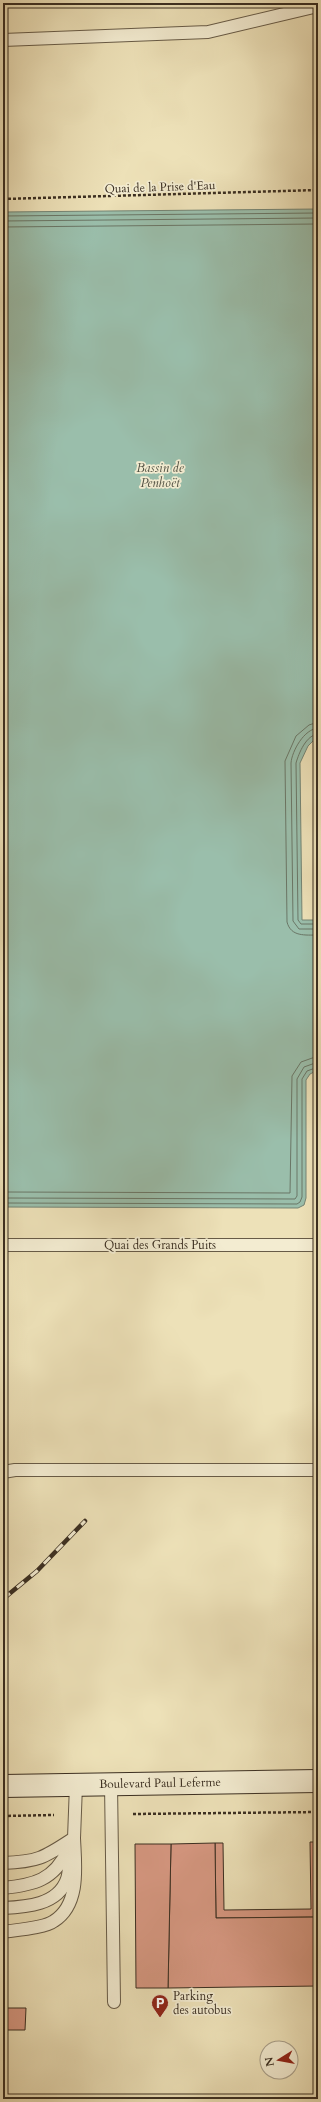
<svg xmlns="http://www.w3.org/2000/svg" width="321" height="2102" font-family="Cardo,serif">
	<rect width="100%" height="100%" fill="#ede1b8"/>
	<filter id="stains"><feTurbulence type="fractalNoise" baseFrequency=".005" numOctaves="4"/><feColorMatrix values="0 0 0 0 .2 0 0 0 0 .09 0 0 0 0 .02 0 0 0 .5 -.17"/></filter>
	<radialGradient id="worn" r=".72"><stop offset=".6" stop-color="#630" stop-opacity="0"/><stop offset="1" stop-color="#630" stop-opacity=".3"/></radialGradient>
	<polygon fill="#9abeab" stroke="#748474" points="318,209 318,736 308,746 300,763 302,920 318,920 318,1070 310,1074 306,1080 306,1198 304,1205 298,1208 3,1207 3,212"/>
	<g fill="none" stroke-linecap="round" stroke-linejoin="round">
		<g stroke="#6a7666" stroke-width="1">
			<polyline points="3,216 318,213"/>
			<polyline points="3,221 318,218"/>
			<polyline points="3,227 318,224"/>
			<path d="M318 722 309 725 296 736 285 761 287 922C291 937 305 935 318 935"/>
			<path d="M318 728C304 729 292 751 291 763L293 921 299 929H318"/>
			<path d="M318 734C306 735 299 753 296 763L298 920 301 924H318"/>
			<polyline points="3,1192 290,1193 292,1076 301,1062 318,1056"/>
			<polyline points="3,1198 295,1199 297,1196 297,1079 304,1067 318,1062"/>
			<polyline points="3,1203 297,1204 300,1202 302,1197 302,1079 307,1071 318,1067"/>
		</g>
	</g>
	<g fill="#d79882" stroke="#3a2e21">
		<polygon points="310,1842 318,1842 318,1917 216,1918 215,1843 223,1843 224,1910 311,1909"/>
		<polygon points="318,1842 318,1986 168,1988 171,1844 215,1843 216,1918 318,1917"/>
		<polygon points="135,1844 171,1844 168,1988 136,1988"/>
		<polygon points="3,2008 26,2008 25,2030 3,2030"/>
	</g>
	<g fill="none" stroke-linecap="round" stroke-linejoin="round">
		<g stroke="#675b47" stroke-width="14">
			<g id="lane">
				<polyline points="3,40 208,32 318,6"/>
				<polyline points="3,1245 318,1245"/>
				<polyline points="3,1472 15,1470 318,1470"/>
				<polyline points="111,1784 114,2002"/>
				<path d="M3 1863C39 1862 45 1857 74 1838L76 1785"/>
				<path d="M3 1888C34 1885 54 1880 68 1850"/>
				<path d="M3 1908C26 1907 58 1905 67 1879 69 1873 69 1866 70 1860"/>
				<path d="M3 1932C15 1930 45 1928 54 1921 81 1904 75 1864 74 1838"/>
			</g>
		</g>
		<g stroke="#3a2e21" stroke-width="24">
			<polyline id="secondary" points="3,1786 318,1781"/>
		</g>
		<g stroke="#3a2e21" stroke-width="2.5" stroke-dasharray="3 2" stroke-linecap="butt">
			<polyline points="3,199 318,190"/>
			<polyline points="133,1814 318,1812"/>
			<polyline points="3,1816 54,1815"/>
		</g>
		<use href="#lane" stroke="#f3ecd1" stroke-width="12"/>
		<use href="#secondary" stroke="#f3ecd1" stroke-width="22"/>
		<g stroke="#3a2e21" stroke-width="4.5">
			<polyline id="rail" points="3,1599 37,1571 85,1521"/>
		</g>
		<use href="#rail" stroke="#f3ecd1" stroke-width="3" stroke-dasharray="9" stroke-linecap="butt"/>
	</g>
	<defs>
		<g id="parking-pin" transform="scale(0.9)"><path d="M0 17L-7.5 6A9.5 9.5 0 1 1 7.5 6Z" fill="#8f2418" stroke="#f3ecd1"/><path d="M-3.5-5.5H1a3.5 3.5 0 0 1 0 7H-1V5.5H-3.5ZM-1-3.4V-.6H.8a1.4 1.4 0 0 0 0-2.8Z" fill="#fff"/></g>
	</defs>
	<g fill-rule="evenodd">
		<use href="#parking-pin" x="160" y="2003"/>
	</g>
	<g text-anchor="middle" stroke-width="3.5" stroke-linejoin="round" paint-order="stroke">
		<g font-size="12" fill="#3a2e21" stroke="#f3ecd1">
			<text transform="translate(160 187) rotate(-2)" y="4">Quai de la Prise d'Eau</text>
			<text x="160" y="1249">Quai des Grands Puits</text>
			<text transform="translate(160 1783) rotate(-1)" y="4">Boulevard Paul Leferme</text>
		</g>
		<g font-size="12" fill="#3a2e21" stroke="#f3ecd1" text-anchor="start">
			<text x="173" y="2000">Parking<tspan x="173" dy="14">des autobus</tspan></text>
		</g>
		<g font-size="13" font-style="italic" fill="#525244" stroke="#f3ecd1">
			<text x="160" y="472">Bassin de<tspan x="160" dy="15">Penhoët</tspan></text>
		</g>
	</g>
	<rect width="321" height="2102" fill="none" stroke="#ede1b8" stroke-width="16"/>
	<rect x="4" y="4" width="313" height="2094" fill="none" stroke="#3a2e21" stroke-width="2"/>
	<rect x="8" y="8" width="305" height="2086" fill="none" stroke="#3a2e21"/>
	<g transform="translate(279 2060) rotate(259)"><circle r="19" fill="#f3ecd1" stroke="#a9a08b"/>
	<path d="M0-3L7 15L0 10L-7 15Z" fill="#8f2418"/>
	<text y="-6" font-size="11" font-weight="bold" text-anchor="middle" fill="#3a2e21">N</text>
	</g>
	<rect width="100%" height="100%" filter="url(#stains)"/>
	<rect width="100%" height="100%" fill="url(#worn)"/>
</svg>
